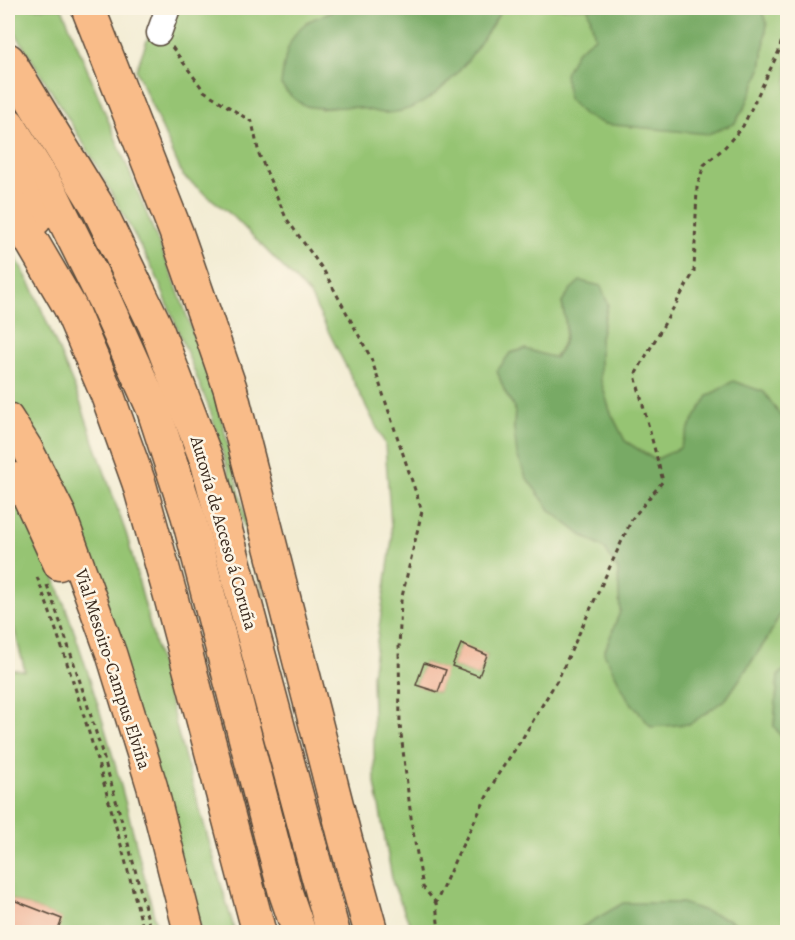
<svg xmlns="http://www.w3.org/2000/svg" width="795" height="940" font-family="Alegreya,serif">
	<rect width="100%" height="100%" fill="#fcf5e5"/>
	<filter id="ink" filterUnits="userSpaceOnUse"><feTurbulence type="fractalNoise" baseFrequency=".0167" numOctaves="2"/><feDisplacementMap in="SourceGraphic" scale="12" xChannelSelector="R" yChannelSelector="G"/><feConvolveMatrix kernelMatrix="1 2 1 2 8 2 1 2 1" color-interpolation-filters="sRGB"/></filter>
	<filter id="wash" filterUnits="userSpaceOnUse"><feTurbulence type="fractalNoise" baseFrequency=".008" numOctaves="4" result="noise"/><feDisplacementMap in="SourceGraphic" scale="24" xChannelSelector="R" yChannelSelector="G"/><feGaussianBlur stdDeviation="1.35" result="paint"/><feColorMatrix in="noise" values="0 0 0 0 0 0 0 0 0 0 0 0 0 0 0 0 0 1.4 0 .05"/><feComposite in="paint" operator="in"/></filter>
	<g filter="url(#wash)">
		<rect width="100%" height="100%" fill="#f2ecd3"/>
		<g fill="#96c473" stroke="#687748" stroke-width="1.5" fill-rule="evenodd">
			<polygon points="8,8 62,8 174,280 217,400 265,597 211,413 156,275 93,159 18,37 8,24"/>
			<path d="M159 8H336L329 14 306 22 320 109 351 106 386 113 496 19 503 8H588L595 37 576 52 734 124 745 107 761 69 767 23 760 8H787L788 222 782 239 788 260 787 425 785 420 691 424 681 448 655 460 625 441 610 411 600 378V338L608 304 562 303C567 326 569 338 554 358L525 349 510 353 504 390 515 409 514 429 526 477 551 511 580 534 605 549 618 570 620 612 604 653 726 699 767 639 787 601V667L778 676 774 726 787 745V932H749L730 920 582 927 578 932H413L393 884 375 783 372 675 392 540 385 444 310 295 234 217 183 176 136 70ZM460 645 487 655 479 676 452 666ZM424 663 445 670 438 692 416 685Z"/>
			<polygon points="8,243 33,289 78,396 127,536 180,741 235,932 201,932 43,454 8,398"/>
			<path d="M8 475C23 508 40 541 53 574 98 689 129 813 158 932H56L61 919 8 898V669L25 671 8 605Z"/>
		</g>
		<g fill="#78aa65" stroke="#5a6a42" stroke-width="1.5">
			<path d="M336 8H503C477 48 440 113 385 113 373 113 362 106 349 107 315 107 305 115 281 85 284 62 286 38 306 23 315 16 326 17 336 8Z"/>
			<polygon points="588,8 760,8 767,23 761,69 745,107 734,124 708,134 604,124 584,115 568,99 565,74 576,52 595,37"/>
			<path d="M580 281 601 286 608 304 600 338V378L610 411 625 441 655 460 680 448 691 424 708 396 733 381 764 392 787 425V601L767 639 726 699 690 724 651 727 628 699 604 653 620 612 618 570 605 549 580 534 551 511 526 477 517 455 514 429 515 409 504 390 497 371 510 353 525 349 555 358C570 338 567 326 562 303L570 290Z"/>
			<polygon points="787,667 787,745 774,726 778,676"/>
			<polygon points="623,903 682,903 730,920 749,932 578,932 582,927"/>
		</g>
		<g id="blocks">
			<g fill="#f0af92">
				<polygon points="461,644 487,655 479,676 452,666"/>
				<polygon points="424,663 446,670 438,692 416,685"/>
				<polygon points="8,898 62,919 56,933 8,933"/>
			</g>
		</g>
	</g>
	<g filter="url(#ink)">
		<use href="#blocks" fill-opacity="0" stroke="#564739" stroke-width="1.5"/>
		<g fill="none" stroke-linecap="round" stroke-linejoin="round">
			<g stroke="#564739" stroke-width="27">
				<polyline id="minor" points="159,33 168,8"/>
			</g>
			<g stroke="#564739" stroke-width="33">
				<g id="major">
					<polyline points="8,418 27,448 61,515 111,653 152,786 189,932"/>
					<polyline points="19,478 59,565"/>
				</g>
			</g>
			<g stroke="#564739" stroke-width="36">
				<g id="highway">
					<polyline points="88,8 176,232 230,388 345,838 371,932"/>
					<polyline points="8,60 98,207 155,325 207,461 333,932"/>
					<polyline points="8,124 53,197 104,299 153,408 188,516 285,891 299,932"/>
					<polyline points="8,168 35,219"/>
					<polyline points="8,201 70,307 107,394 139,483 170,594 259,932"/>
				</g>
			</g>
			<g stroke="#564739" stroke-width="3" stroke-dasharray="4.5 4.5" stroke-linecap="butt">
				<polyline points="786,8 788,11"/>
				<polyline points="172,47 204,91 252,122 259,154 286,218 324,271 371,358 422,511 401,601 399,649 400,725 412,826 423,887 436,903"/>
				<path d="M37 577C80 693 113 812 144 932"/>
				<path d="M47 585C88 699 122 815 151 932"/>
				<polyline points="439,932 436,903 455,860 497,776 522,739 559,677 632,519 663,481 635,375 694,272 697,187 704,165 724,148 743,126 779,51 788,16"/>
			</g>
			<use href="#minor" stroke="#fff" stroke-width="24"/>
			<use href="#major" stroke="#f9bc89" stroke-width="30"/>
			<use href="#highway" stroke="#f9bc89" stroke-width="33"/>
		</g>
	</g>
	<g text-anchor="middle" stroke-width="5" stroke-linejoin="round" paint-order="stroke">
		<g font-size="18" fill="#3b2a1e" stroke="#fcf5e5">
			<text transform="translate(224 533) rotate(74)" y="6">Autovía de Acceso á Coruña</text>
			<text transform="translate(113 669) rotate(72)" y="6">Vial Mesoiro-Campus Elviña</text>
		</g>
	</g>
	<rect width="795" height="940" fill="none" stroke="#fcf5e5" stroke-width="30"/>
</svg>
